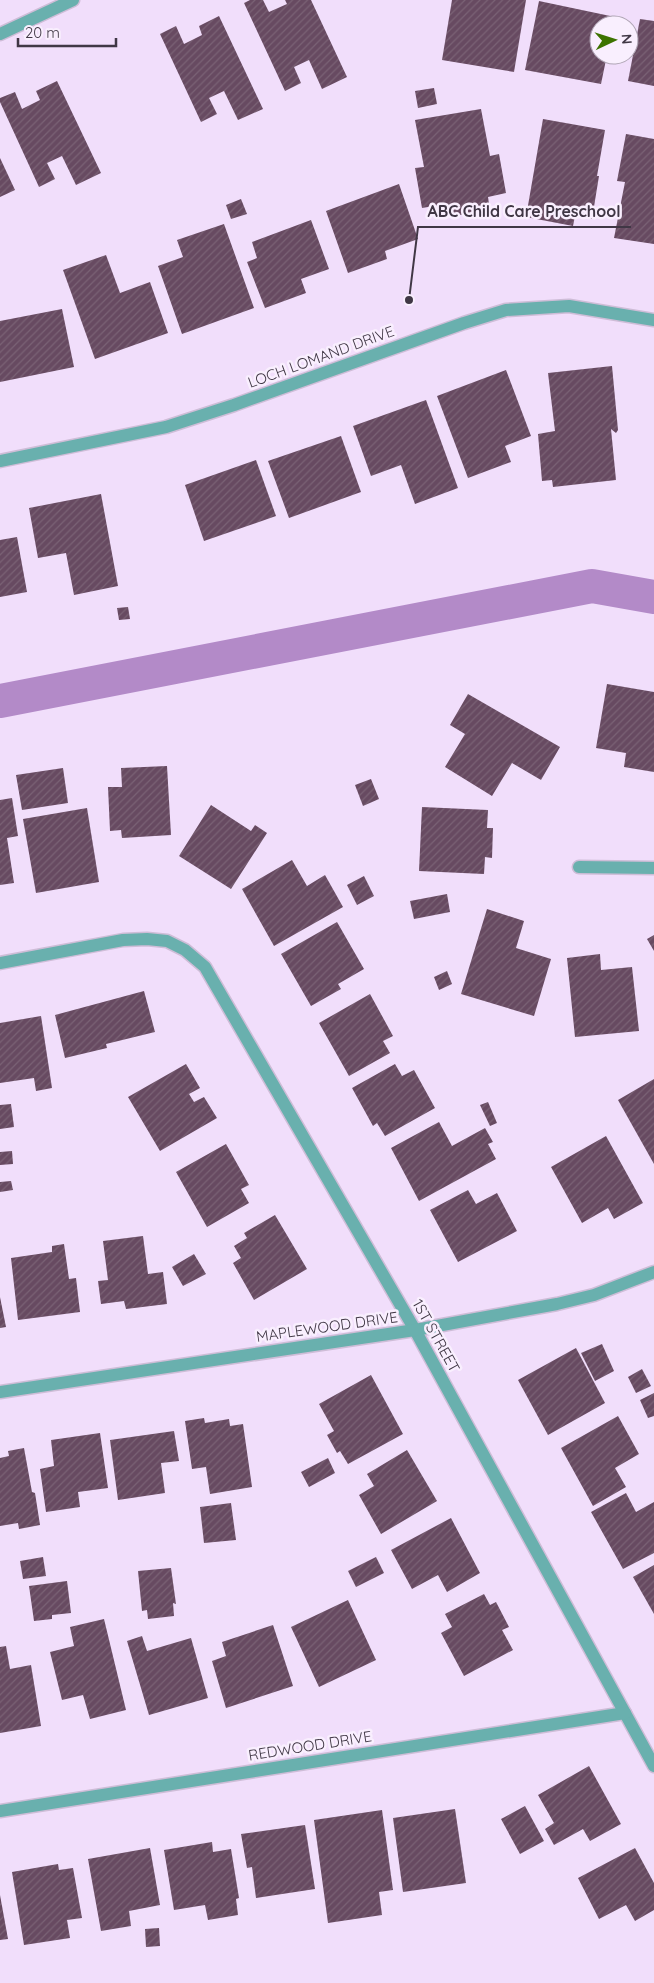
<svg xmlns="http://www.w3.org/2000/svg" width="654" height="1983" font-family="Quicksand,sans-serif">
	<defs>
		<pattern id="building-hatch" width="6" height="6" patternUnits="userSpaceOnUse" patternTransform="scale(1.25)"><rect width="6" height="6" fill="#674a61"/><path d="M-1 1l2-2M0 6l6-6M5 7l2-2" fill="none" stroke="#7a6275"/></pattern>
	</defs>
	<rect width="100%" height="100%" fill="#f1defb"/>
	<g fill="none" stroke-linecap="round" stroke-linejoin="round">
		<polyline stroke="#b38ac8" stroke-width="34" points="0,701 592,586 654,597"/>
	</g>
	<g fill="url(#building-hatch)">
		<polygon points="250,0 263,0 269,12 287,4 285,0 311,0 347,77 322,89 309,60 294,67 301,83 285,91 244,3"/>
		<polygon points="452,0 526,0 514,72 442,60"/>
		<polygon points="539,1 615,17 613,25 599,25 599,55 607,55 601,84 525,70"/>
		<polygon points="219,16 263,109 238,120 224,91 209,98 217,114 201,122 160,34 176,26 184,44 202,35 199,26"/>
		<polygon points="640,19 654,21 654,86 628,81"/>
		<polygon points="57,81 101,173 76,185 62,156 47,163 55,179 39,187 0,102 0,98 15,92 22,109 40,100 36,91"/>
		<polygon points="434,88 437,104 418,108 415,91"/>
		<polygon points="481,109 490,156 499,154 506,193 488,197 490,210 442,218 440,205 422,208 415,168 424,167 415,120"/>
		<polygon points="543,119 605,130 597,176 599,176 592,219 575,216 573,226 526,217"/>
		<polygon points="626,134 654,139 654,244 614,238 625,182 617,181"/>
		<polygon points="0,158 15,190 0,197"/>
		<polygon points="399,184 418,239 385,251 387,259 348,273 326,211"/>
		<polygon points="241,199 247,214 231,219 226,205"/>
		<polygon points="311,220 329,269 301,279 306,293 265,308 247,262 257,258 252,242"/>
		<polygon points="224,224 254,308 182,334 158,266 183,257 177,240"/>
		<polygon points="106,255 120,293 150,282 168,333 95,359 63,270"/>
		<polygon points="62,309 74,367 0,382 0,321"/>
		<polygon points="612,366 618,430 616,433 611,429 616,480 553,487 552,480 542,481 538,434 555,431 548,373"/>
		<polygon points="506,370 531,436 505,446 511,462 468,478 437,396"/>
		<polygon points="426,400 458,488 415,504 401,465 371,476 353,426"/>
		<polygon points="341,436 361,492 289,518 268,461"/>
		<polygon points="256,460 276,516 204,541 185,485"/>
		<polygon points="101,494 118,586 74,595 66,553 38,558 29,508"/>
		<polygon points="17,537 27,592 0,597 0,540"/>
		<polygon points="128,607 130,619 119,620 117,608"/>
		<polygon points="607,684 654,692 654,772 624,767 626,753 596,748"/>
		<polygon points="468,694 560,747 541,780 512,763 492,796 445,767 465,734 450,725"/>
		<polygon points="167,766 171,835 122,838 121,830 110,831 108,787 122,787 121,768"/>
		<polygon points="63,768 68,803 22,810 16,775"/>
		<polygon points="371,779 379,799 363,806 355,785"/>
		<polygon points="12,798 18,836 7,838 14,883 0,885 0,800"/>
		<polygon points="211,805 251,831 255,825 267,833 231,889 179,856"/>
		<polygon points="422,807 488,810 487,828 493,828 492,858 485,857 484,874 419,871"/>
		<polygon points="87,808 99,882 36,893 23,819"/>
		<polygon points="292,860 307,886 325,875 343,907 274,946 242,889"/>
		<polygon points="364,876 374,896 357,905 347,885"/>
		<polygon points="447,894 450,912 414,919 410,901"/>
		<polygon points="487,909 524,921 516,948 551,959 534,1016 461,994"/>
		<polygon points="337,922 364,969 338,984 341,989 311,1006 281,954"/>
		<polygon points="654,935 654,951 647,939"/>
		<polygon points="600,954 601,970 632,967 639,1031 575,1037 567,958"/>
		<polygon points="447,971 452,984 439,990 434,977"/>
		<polygon points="144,991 155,1032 106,1044 107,1048 65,1058 55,1015"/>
		<polygon points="370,994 393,1036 383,1041 390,1053 349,1076 319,1023"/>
		<polygon points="41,1016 52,1088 36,1091 34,1078 0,1083 0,1023"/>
		<polygon points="186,1064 200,1088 189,1094 194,1102 204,1097 217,1118 160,1151 128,1097"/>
		<polygon points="395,1064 402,1076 414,1070 435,1108 385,1136 377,1123 373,1126 352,1088"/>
		<polygon points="654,1079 654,1164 618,1100"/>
		<polygon points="488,1102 497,1123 490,1126 480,1105"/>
		<polygon points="11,1104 14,1127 0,1129 0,1105"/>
		<polygon points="439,1122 452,1146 485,1128 493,1142 488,1144 496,1159 419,1201 391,1148"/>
		<polygon points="606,1136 643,1203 614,1219 608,1208 582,1223 551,1167"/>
		<polygon points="226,1144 249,1185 241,1189 249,1203 207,1227 176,1172"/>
		<polygon points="12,1151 13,1164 0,1165 0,1152"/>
		<polygon points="11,1181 13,1190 0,1192 0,1182"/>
		<polygon points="468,1190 476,1204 497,1193 517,1231 458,1262 430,1210"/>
		<polygon points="275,1215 307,1269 254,1300 233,1263 241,1258 234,1246 247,1238 244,1233"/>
		<polygon points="143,1236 148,1274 163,1272 167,1304 126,1309 124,1301 101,1304 98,1281 108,1280 103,1241"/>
		<polygon points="64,1244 69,1279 76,1278 80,1312 18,1320 11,1258 52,1252 52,1246"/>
		<polygon points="194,1254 206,1274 183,1286 172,1267"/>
		<polygon points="0,1297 6,1327 0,1328"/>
		<polygon points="602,1344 614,1371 595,1381 581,1353"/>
		<polygon points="576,1348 605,1403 548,1435 518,1380"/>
		<polygon points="642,1369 651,1386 636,1393 628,1377"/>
		<polygon points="371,1375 403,1434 348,1464 340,1451 337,1453 327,1435 334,1431 319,1404"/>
		<polygon points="654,1393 654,1416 648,1418 640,1400"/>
		<polygon points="618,1416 639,1454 615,1468 626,1487 593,1506 561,1448"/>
		<polygon points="204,1418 205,1423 229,1419 230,1426 243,1424 252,1487 210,1494 206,1467 192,1469 185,1421"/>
		<polygon points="174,1431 179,1461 161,1463 165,1493 118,1500 110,1440"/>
		<polygon points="100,1433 108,1488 78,1492 80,1507 46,1512 40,1469 54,1466 51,1440"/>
		<polygon points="24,1448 32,1492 35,1493 40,1525 19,1529 18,1523 0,1526 0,1458 9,1456 8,1451"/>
		<polygon points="407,1450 437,1501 381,1534 359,1495 374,1486 367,1474"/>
		<polygon points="328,1458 335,1473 309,1487 301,1472"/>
		<polygon points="626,1493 636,1512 654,1502 654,1553 623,1569 591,1512"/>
		<polygon points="231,1503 236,1540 204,1543 200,1507"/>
		<polygon points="451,1518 480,1573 447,1592 438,1575 412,1589 391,1550"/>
		<polygon points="43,1557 46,1576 23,1579 20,1561"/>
		<polygon points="376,1557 384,1573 356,1587 348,1571"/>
		<polygon points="654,1565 654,1614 633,1577"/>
		<polygon points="171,1568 176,1604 173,1603 174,1616 148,1619 147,1610 142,1611 138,1571"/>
		<polygon points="67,1581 71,1613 52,1615 52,1619 34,1621 29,1586"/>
		<polygon points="484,1594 490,1605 496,1602 509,1627 502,1630 513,1650 464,1676 441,1633 452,1627 445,1614"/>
		<polygon points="348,1600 376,1660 319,1687 291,1627"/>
		<polygon points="104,1619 126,1710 90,1719 83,1695 62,1700 50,1652 74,1646 70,1627"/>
		<polygon points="273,1625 293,1686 226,1708 212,1661 226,1656 222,1642"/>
		<polygon points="142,1636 147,1651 191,1638 208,1698 149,1715 127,1641"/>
		<polygon points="6,1646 10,1669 31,1665 41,1726 0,1733 0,1647"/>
		<polygon points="589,1766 621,1824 590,1841 583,1829 554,1845 545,1829 554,1823 538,1795"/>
		<polygon points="525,1806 544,1841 520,1854 501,1819"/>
		<polygon points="455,1809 466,1883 403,1892 393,1818"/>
		<polygon points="382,1810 393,1890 379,1892 382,1915 328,1923 314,1820"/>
		<polygon points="305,1825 315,1889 256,1898 252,1867 247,1868 241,1834"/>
		<polygon points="212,1842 213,1852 231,1849 239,1898 236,1899 238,1915 208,1920 205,1905 174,1910 164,1850"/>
		<polygon points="150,1848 160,1905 129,1911 131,1926 101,1931 88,1859"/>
		<polygon points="635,1848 654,1883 654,1910 635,1921 626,1905 599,1919 578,1878"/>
		<polygon points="58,1864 59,1870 73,1868 82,1918 67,1920 70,1938 24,1945 12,1872"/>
		<polygon points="0,1895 8,1939 0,1940"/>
		<polygon points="159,1928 160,1946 146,1947 145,1929"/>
	</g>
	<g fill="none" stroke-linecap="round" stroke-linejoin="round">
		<g stroke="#cebdd7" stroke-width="15">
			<g id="minor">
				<polyline points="0,34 73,0"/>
				<polyline points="0,461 166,427 234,405 464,323 506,310 569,306 654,320"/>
				<polyline points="579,867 654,868"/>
				<polyline points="0,963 123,940 147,939 167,941 185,950 205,967 415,1330 654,1766"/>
				<polyline points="0,1811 625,1713"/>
			</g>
		</g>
		<g stroke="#cebdd7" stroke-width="15">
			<polyline id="tertiary" points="0,1392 415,1330 557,1304 594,1295 654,1272"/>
		</g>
		<use href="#minor" stroke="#69b0ae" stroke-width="12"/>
		<use href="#tertiary" stroke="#69b0ae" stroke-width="12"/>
	</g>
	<g text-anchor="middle" stroke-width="5" stroke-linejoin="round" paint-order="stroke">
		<g font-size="15" fill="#403745" stroke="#f9effe">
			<text transform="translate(321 357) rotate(-20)" y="5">LOCH LOMAND DRIVE</text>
			<text transform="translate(327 1327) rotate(-8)" y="5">MAPLEWOOD DRIVE</text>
			<text transform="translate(436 1336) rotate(61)" y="5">1ST STREET</text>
			<text transform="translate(310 1746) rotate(-9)" y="5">REDWOOD DRIVE</text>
		</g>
	</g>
	<path fill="none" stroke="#403745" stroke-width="2" d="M409 300L418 227H631"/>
	<circle fill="#403745" stroke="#f9effe" stroke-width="2" cx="409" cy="300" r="5"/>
	<g font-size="16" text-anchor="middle" font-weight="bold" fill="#403745" stroke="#f9effe" stroke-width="5" stroke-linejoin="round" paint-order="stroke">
		<text x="524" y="217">ABC Child Care Preschool</text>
	</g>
	<g transform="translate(614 40) rotate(86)"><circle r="24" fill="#f9effe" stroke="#afa5b4"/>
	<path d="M0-4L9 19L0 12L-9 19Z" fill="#3d7300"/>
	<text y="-8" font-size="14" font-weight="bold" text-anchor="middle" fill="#403745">N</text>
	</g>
	<path d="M18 38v8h98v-8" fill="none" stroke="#403745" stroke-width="2.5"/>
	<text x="25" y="38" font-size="15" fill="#403745" stroke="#f9effe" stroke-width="4" paint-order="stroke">20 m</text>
</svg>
